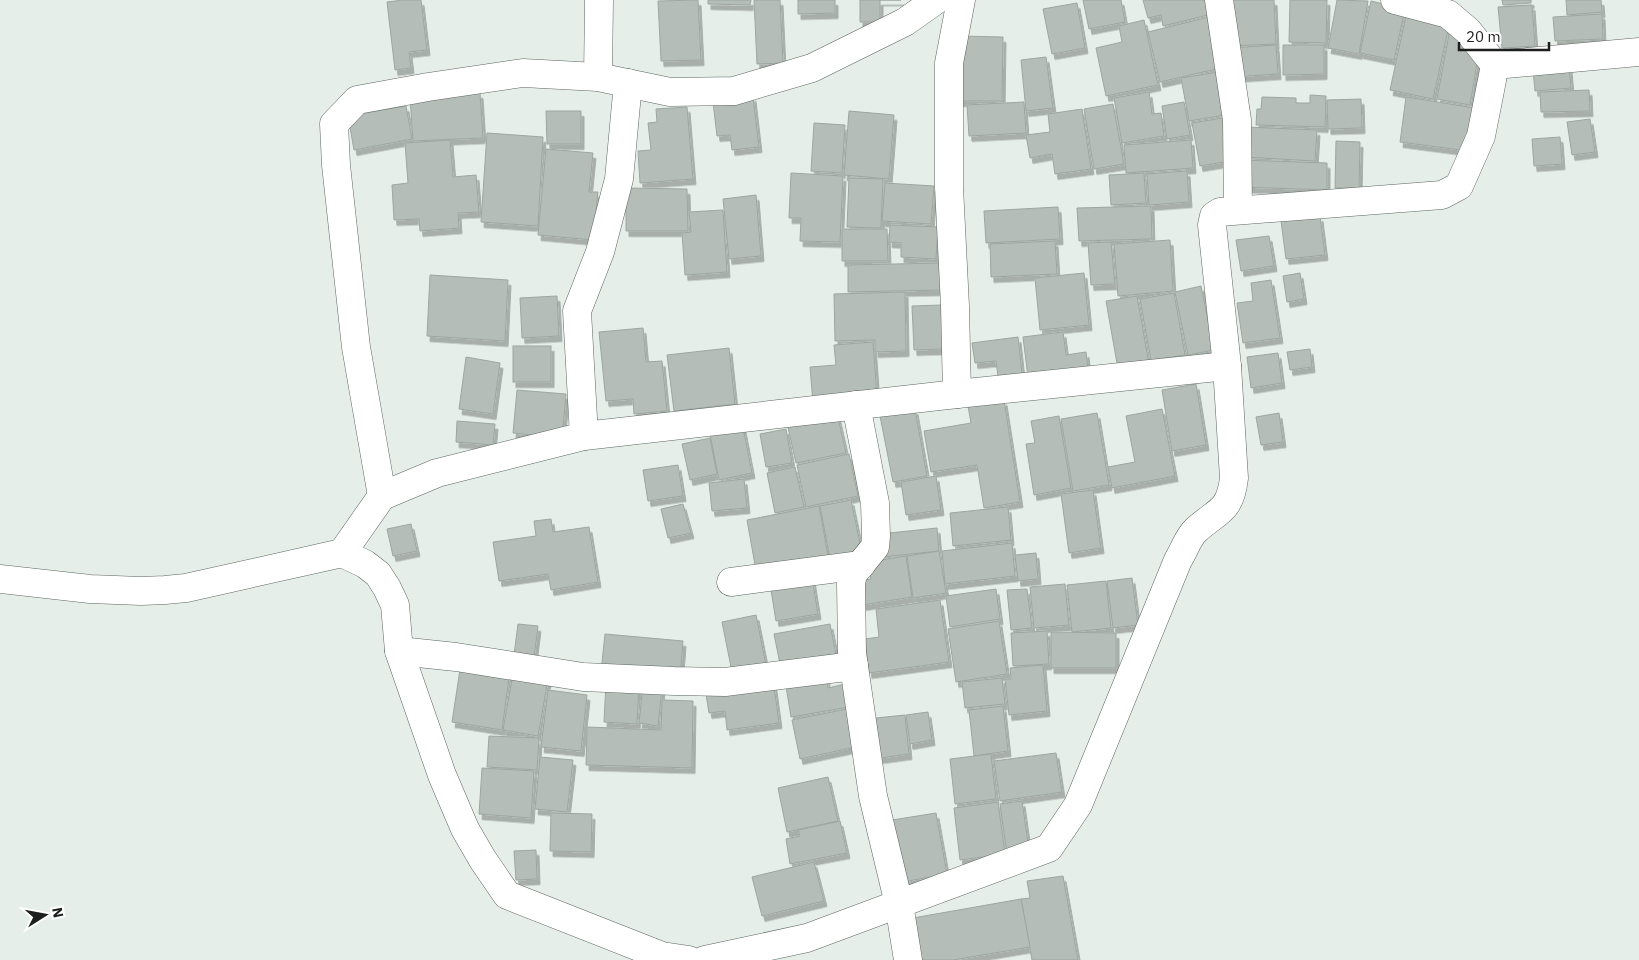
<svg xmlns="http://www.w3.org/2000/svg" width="1639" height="960" font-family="'IBM Plex Sans',sans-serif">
	<defs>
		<filter id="shadow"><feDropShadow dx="3" dy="5.5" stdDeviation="0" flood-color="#0004"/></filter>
	</defs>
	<rect width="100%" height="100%" fill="#e5eee9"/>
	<g fill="#b4bdb8" stroke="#9da6a1" filter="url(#shadow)">
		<polygon points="403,0 421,0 427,50 409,52 411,68 395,70 387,2"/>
		<polygon points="698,0 701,60 661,61 658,1"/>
		<polygon points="708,0 751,0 750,5 708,4"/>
		<polygon points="754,0 780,0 783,63 757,64"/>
		<polygon points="798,0 835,0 835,13 798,14"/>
		<polygon points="860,0 901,0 880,0 880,22 860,22"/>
		<polygon points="1083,0 1121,0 1125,22 1089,29"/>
		<polygon points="1143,0 1213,0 1216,13 1163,26 1161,15 1148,18"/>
		<polygon points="1227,0 1274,0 1276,44 1229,46"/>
		<polygon points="1290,0 1327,0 1326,43 1289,42"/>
		<polygon points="1337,0 1368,1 1359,54 1328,48"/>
		<polygon points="1502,0 1531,0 1531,3 1503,5"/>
		<polygon points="1566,0 1601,0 1602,12 1567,15"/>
		<polygon points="1371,1 1405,9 1394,60 1360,53"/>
		<polygon points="1077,3 1085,48 1052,54 1043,9"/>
		<polygon points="1532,5 1535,46 1502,48 1498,7"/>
		<polygon points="1407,11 1450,21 1433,99 1390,90"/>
		<polygon points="1602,14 1603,39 1555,41 1553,17"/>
		<polygon points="1213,16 1225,67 1160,82 1148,32"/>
		<polygon points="1144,20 1158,85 1106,96 1096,48 1122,42 1119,26"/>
		<polygon points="1449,34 1471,38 1479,51 1470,105 1437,99"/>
		<polygon points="960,36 1003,37 1002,101 960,101"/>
		<polygon points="1276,45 1278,74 1233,77 1231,48"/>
		<polygon points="1283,45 1324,45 1324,74 1283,75"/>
		<polygon points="1046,57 1053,108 1026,111 1021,60"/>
		<polygon points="1569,67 1571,88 1535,91 1533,70"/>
		<polygon points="1224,71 1231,114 1189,121 1181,78"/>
		<polygon points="1589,90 1590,111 1541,112 1540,92"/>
		<polygon points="1149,92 1152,114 1161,113 1164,136 1122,143 1114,98"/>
		<polygon points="480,93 483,138 413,141 410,97"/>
		<polygon points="1310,95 1326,96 1325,127 1256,125 1257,109 1261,109 1262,97 1296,98 1296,103 1310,103"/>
		<polygon points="753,96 759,147 732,150 730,135 717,136 713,102"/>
		<polygon points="1406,97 1475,108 1468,151 1400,142"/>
		<polygon points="1361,99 1362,128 1328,129 1327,100"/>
		<polygon points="1024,102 1026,133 969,136 967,105"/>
		<polygon points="1184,102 1190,135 1167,139 1162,106"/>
		<polygon points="1113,104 1124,164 1094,169 1084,109"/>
		<polygon points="406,106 412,139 354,150 348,116"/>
		<polygon points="687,107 693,179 640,183 638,151 651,150 648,123 657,122 656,109"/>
		<polygon points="1082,109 1091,169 1055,174 1052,154 1030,158 1026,135 1050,132 1048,114"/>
		<polygon points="546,111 581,111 581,144 547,144"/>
		<polygon points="849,111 894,115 889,179 844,175"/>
		<polygon points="1229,117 1236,160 1200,166 1192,123"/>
		<polygon points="1590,119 1595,152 1572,155 1567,122"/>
		<polygon points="814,123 845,125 842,173 811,171"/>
		<polygon points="1246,127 1317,130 1315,161 1244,157"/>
		<polygon points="487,133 543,137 538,226 481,222"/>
		<polygon points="1560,137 1562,164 1534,166 1532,139"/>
		<polygon points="450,140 453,177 476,175 479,212 458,213 459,228 420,231 419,219 394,220 392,185 408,183 405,143"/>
		<polygon points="1191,140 1193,168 1126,173 1124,145"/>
		<polygon points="1336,141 1360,142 1359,188 1335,188"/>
		<polygon points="546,149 593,153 589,192 598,192 593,240 538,235"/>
		<polygon points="1241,160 1327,163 1327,190 1240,187"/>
		<polygon points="1187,171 1189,202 1149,205 1147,174"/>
		<polygon points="791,173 843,176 840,242 800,241 801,218 789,218"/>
		<polygon points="1144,173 1146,203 1111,205 1109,175"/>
		<polygon points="849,178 883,179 881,228 847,227"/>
		<polygon points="885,183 934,186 931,224 882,221"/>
		<polygon points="626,188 687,189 688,231 626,231"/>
		<polygon points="756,195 761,256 729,259 723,199"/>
		<polygon points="1151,206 1152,239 1079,241 1077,208"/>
		<polygon points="1058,207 1060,239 986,243 984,211"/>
		<polygon points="723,210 727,272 685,275 682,233 691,232 689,212"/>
		<polygon points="1320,216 1325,255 1286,259 1281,221"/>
		<polygon points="890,225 938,227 936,259 901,257 901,243 889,242"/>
		<polygon points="842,229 887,229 888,261 842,261"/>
		<polygon points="1269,236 1274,266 1241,271 1236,240"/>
		<polygon points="1170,240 1173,291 1118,296 1114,244"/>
		<polygon points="1055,241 1057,274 991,277 990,244"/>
		<polygon points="1111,242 1115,284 1091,285 1088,243"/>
		<polygon points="940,263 941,290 848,292 848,265"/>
		<polygon points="1084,273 1089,325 1040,330 1035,278"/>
		<polygon points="1300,273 1304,299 1287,302 1283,276"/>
		<polygon points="430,275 508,280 505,341 427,336"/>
		<polygon points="1271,280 1280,338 1243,343 1237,303 1253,301 1251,283"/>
		<polygon points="1201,286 1214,350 1188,355 1175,292"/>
		<polygon points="905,292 906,351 875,352 875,340 835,341 834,294"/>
		<polygon points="1174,293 1185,355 1151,360 1140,299"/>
		<polygon points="557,296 559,336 522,338 520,298"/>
		<polygon points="1137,296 1149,364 1118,369 1106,301"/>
		<polygon points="941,305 943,349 914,350 912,306"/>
		<polygon points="643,328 646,362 662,361 667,411 634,414 633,399 606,401 599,332"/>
		<polygon points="1063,332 1066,355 1086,352 1089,377 1029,385 1023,337"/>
		<polygon points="1018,337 1023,382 999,384 996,361 975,363 972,343"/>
		<polygon points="873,342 877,397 813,403 810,367 836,365 834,345"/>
		<rect x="513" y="346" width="38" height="36"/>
		<polygon points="729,348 735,404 674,411 667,355"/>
		<polygon points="1310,349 1312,367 1290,370 1287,352"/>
		<polygon points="1278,353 1282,383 1251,388 1247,357"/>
		<polygon points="466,357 500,363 493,414 459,409"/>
		<polygon points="1196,384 1206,445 1172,451 1162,390"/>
		<polygon points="517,390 566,394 562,438 513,433"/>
		<polygon points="1004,400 1020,502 984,508 977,465 931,472 924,431 971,423 968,406"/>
		<polygon points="915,409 927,476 893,482 880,416"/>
		<polygon points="1162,409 1175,476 1112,488 1108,467 1135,462 1126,416"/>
		<polygon points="837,413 846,453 796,463 787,423"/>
		<polygon points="1097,413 1109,485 1073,491 1061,419"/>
		<polygon points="1279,413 1283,442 1261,445 1256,417"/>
		<polygon points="1059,416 1071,488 1034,495 1026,444 1035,443 1031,421"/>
		<polygon points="457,421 495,424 493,445 456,442"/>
		<polygon points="742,422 752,473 719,480 709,429"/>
		<polygon points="786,429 792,463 766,467 760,434"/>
		<polygon points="710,438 717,474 690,480 682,444"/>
		<polygon points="849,454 858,496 806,507 797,465"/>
		<polygon points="678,465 683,496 648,501 643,470"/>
		<polygon points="795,467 804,507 775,513 767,473"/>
		<polygon points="936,476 941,510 906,515 901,482"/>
		<polygon points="744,479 747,508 712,511 709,483"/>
		<polygon points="1093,490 1101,548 1069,553 1061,494"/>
		<polygon points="851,500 862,553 830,559 820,506"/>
		<polygon points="683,504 691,533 668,538 661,509"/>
		<polygon points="819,506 829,561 757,576 747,520"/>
		<polygon points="1008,507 1011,540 953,546 950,513"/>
		<polygon points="551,519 553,532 589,527 598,582 551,590 548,574 499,581 493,542 536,536 534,521"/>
		<polygon points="411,524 417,551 393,556 387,529"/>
		<polygon points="937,528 939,551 883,557 880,534"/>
		<polygon points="1012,543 1015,576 945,584 942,551"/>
		<polygon points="939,551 946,593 913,598 907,556"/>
		<polygon points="1036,553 1038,579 1018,581 1015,555"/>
		<polygon points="906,556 912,597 863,605 859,581 871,579 868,562"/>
		<polygon points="812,577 818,614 776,621 770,584"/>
		<polygon points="1132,578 1138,625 1113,628 1107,581"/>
		<polygon points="1106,581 1111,628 1072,632 1067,585"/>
		<polygon points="1065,584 1069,625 1034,628 1030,587"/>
		<polygon points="996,589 1000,619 950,627 946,596"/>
		<polygon points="1027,589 1032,628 1011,630 1007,590"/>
		<polygon points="940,600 949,662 869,673 865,639 879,637 876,609"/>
		<polygon points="756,615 767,670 733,677 722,622"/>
		<polygon points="999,621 1007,674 956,682 948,629"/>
		<polygon points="518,624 538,626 534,657 514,655"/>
		<polygon points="830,624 836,654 780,664 774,634"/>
		<polygon points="1047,631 1049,664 1013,666 1011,633"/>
		<polygon points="1051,632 1116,633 1116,668 1051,668"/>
		<polygon points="605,634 683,641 680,680 601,672"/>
		<polygon points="461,663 510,670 502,730 452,722"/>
		<polygon points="1043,665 1047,711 1009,715 1005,679 1011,679 1010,668"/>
		<polygon points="514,668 549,674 538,736 503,730"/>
		<polygon points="826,673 828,688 845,684 849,707 791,717 785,680"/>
		<polygon points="1002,678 1005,704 965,708 962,682"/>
		<polygon points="773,679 779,723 727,730 725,711 709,713 705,688"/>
		<polygon points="606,683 639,685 637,724 604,722"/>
		<polygon points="643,686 662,688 658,726 639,723"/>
		<polygon points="548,690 587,695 581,751 541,747"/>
		<polygon points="662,700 693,701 692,768 586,765 587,727 661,730"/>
		<polygon points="1003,706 1008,751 974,756 969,710"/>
		<polygon points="852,708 860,746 800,759 792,720"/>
		<polygon points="928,712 932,740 910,744 906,715"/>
		<polygon points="905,715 909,754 880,758 876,718"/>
		<polygon points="489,736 539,738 537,770 487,767"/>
		<polygon points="1056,753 1062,792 1000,801 994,761"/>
		<polygon points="991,754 996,799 955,804 950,759"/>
		<polygon points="540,757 573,760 567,812 535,809"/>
		<polygon points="482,768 534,771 531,818 479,814"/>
		<polygon points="828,777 838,821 787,832 778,788"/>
		<polygon points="1022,801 1029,850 1007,854 1000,804"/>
		<polygon points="998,802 1005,854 960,860 954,808"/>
		<polygon points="551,813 592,814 591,852 550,851"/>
		<polygon points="936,813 947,874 897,883 886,821"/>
		<polygon points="840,821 847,853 790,864 786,839 800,836 798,830"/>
		<polygon points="536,850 537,879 516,880 514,851"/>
		<polygon points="814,862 824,901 762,916 752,877"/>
		<polygon points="1063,876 1078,960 1032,960 1021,899 1030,898 1027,881"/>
		<polygon points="1021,899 1030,947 953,960 920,960 913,918"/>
	</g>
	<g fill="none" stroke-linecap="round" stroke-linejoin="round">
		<g stroke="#5e6661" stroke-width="29">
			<g id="minor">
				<polyline points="1219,0 1237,120 1238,210"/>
				<polyline points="1395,0 1448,14 1468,31 1495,65"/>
				<polyline points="598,77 599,0"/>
				<polyline points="957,394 955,306 949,187 949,63 961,0"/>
				<polyline points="856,405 875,503 876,536 875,547 853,574 851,583 852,653 873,796 899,904 908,960"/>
				<polyline points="584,436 577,311 600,252 619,179 628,83"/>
				<polyline points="382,496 356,347 336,165 334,124 357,100 428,87 523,73 598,77 670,92 734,91 812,68 905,22 936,0"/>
				<polyline points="342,553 382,496 437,473 584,436 957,394 1227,366"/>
				<polyline points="0,579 90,589 141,591 165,590 186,588 342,553 365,564 378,574 387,588 395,605 399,651 442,775 465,829 483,860 507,895 662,956 689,960"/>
				<polyline points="731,582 861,565"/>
				<polyline points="399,651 456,657 583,677 674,681 725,682 854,666"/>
				<path d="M705 960 807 938 1049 848 1078 805 1178 560C1184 551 1188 537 1196 530 1218 510 1230 512 1234 478L1227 366 1212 225 1214 216 1220 212 1442 195 1459 186 1481 136 1495 65 1639 52"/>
			</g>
		</g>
		<use href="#minor" stroke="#fff" stroke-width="28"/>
	</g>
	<g transform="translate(45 915) rotate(79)" stroke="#ffffff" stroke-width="4" paint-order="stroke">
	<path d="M0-4L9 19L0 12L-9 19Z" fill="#1c1f1d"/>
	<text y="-8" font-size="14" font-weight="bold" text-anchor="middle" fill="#1c1f1d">N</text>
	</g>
	<path d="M1459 42v8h90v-8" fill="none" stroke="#1c1f1d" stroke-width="2.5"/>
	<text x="1466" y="42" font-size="15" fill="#1c1f1d" stroke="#ffffff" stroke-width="4" paint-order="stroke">20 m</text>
</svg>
